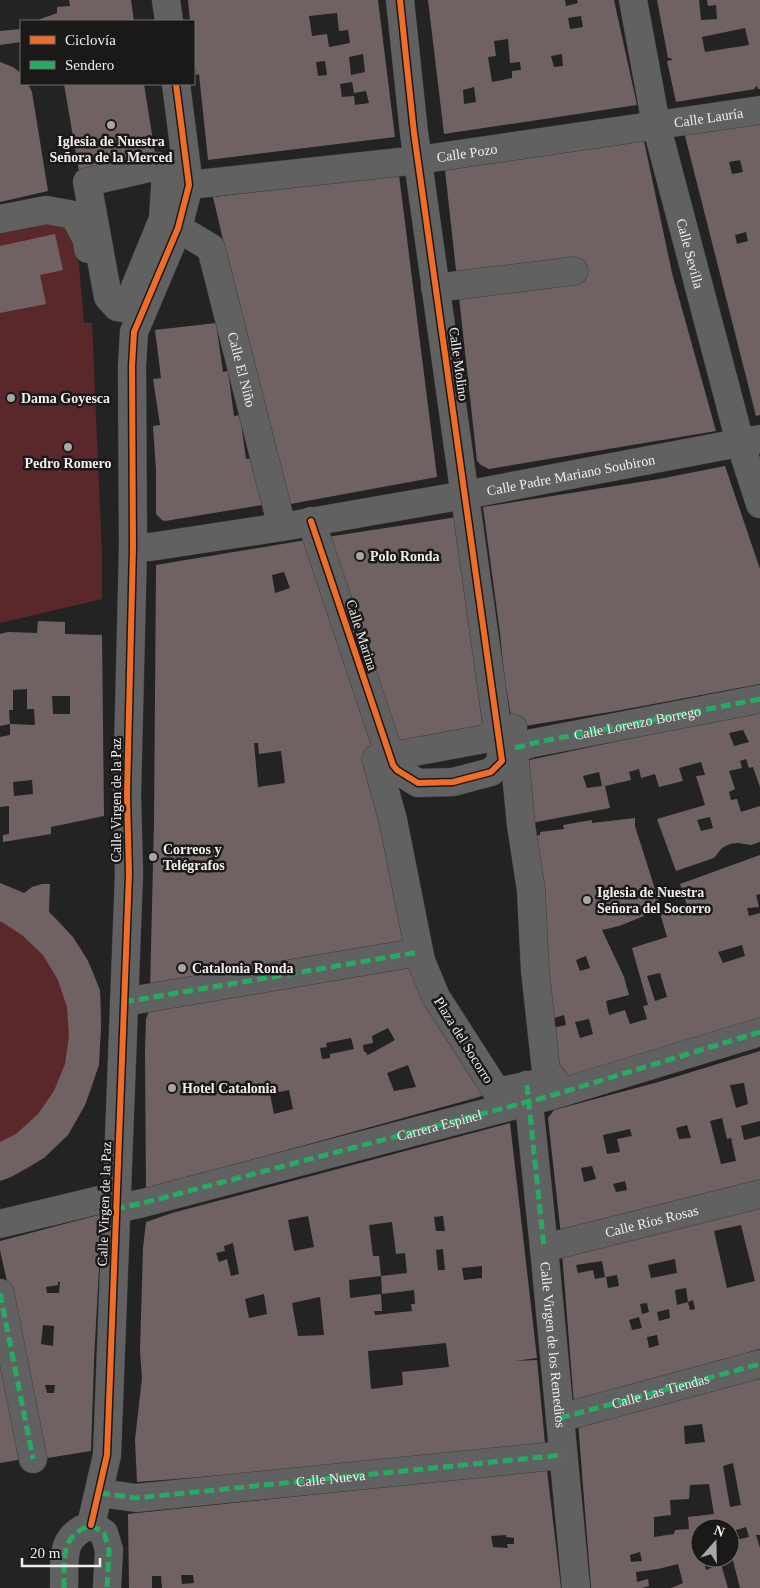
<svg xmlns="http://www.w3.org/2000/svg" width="760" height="1588" font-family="Georgia,serif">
	<rect width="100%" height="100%" fill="#242323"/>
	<g fill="#5a282a">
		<polygon points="50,223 60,225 67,229 77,243 84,323 92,323 102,555 102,599 0,623 0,232"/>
		<path d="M0 883C8 886 17 889 24 893 56 911 91 954 99 990 103 1004 101 1021 101 1035 100 1045 100 1056 98 1065 86 1120 54 1163 0 1181Z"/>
	</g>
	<g fill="#706262" fill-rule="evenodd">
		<polygon points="69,0 131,0 134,21 35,21 57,13 57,7 70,6"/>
		<path d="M188 0H378L395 137 208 160 199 74 196 75 194 55V21H190ZM337 13 339 31 348 30 350 43 329 47 327 34 312 36 309 16ZM363 54 365 72 351 75 349 57ZM325 61 327 75 318 76 316 62ZM352 82 354 93 366 91 369 103 355 105 354 96 342 97 340 84Z"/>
		<path d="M428 0H565L566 6 578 3 577 0H614L637 105 444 134ZM581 16 583 27 570 29 568 18ZM508 39 510 63 520 62 521 70 512 71V78L492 82 488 57 496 56 494 41ZM562 54 563 66 554 67 551 56ZM474 87 476 102 464 104 463 90Z"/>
		<path d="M657 0H699L701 20 717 19 716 5 708 6 707 0H760V89H758L757 86 755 87V89L676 102 667 61 672 60 671 58H668ZM745 28 749 45 705 52 702 37Z"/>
		<polygon points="21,29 21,42 0,45 0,31"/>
		<polygon points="0,62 13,67 18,71 21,74 21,84 28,84 32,92 48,191 0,202"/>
		<polygon points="64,84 144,84 157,166 81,183"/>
		<path d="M760 122V415L756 416 684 132ZM740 160 743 172 732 174 729 162ZM746 232 748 241 737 244 735 235Z"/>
		<polygon points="644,141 672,273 716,431 489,469 481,465 477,461 445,170"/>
		<polygon points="399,175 437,477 285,505 213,197"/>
		<polygon points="55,234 63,270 40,275 46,304 0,313 0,246"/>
		<polygon points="216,323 223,372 228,371 234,416 240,415 246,459 253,458 262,505 165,521 162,520 156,514 156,470 153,426 160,425 153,379 161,378 155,330"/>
		<polygon points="725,466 760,569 760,684 616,711 513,728 504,675 500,633 483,507 659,479"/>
		<polygon points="457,517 484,739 401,754 327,537"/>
		<path d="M306 540 380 773 417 942 150 990 154 823 156 565ZM284 572 290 588 275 593 272 575ZM254 743H258L259 754 281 751 285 783 258 787Z"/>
		<path d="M38 621 65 622V634L102 635 104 816 51 827V834L3 842V835L9 834V806L0 807V737L10 735V724L35 725 34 709H27V689L13 690V710H9L10 724 0 726V634L8 632 37 633ZM52 696H70V714H53ZM32 780 33 794 14 796 13 782Z"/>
		<path d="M760 711V787L753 767 749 768 746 759 740 761 742 768 729 771 735 789 729 792 731 800 737 799 741 812 760 806V842L751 845 738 843 730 844 722 848 714 858 676 871 657 819 705 805 696 776 705 775 701 762 679 768 683 781 659 787 655 774 641 778 639 769 629 772 631 780 605 786 610 808 521 825 515 763ZM743 730 749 742 734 746 729 733ZM599 772 602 786 587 788 583 776ZM710 817 713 828 701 831 697 820Z"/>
		<path d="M635 818V826L660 905 643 910 644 916 619 926 602 930 624 977 629 995 606 1001 609 1015 625 1010 630 1024 647 1019 643 1006 648 1005 632 948 667 937 660 913 687 905 680 884 760 855V894L756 895 759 907 747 908 749 916 760 913V1018L557 1080 523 838 540 835V832L564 829 563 825 592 820V823ZM742 945 745 956 723 963 718 952ZM586 956 590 968 580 971 576 960ZM660 973 667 997 655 1001 647 976ZM564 1015 566 1025 552 1028 551 1019ZM589 1019 593 1034 580 1038 575 1022Z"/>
		<polygon points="0,883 24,893 32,887 42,884 50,884 49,912 73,937 88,961 100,990 101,1025 99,1065 85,1105 68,1135 44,1158 11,1177 0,1181 0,1142 16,1134 38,1114 54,1091 65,1064 69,1036 67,1007 58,980 43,955 22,935 0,921"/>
		<path d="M421 961 497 1092 146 1189 145 1050 146 1019 149 1011ZM388 1028 395 1040 370 1054 367 1055 366 1052H364L363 1045 373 1043 372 1036ZM351 1038 354 1049 330 1054V1058L322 1059 320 1048 327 1047 326 1043ZM408 1065 416 1087 394 1091 387 1073ZM289 1090 293 1109 274 1114 270 1094Z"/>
		<path d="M760 1051V1121L741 1126 744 1140 760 1136V1187L561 1236 548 1118 554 1110 662 1081ZM744 1083 748 1104 736 1108 730 1085ZM722 1118 727 1139 731 1138 736 1161 721 1164 710 1121ZM687 1125 691 1138 679 1139 676 1128ZM630 1129 632 1136 617 1139 620 1152 607 1154 603 1135ZM592 1166 596 1179 584 1182 581 1168ZM625 1181 627 1190 616 1192 613 1184Z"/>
		<path d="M510 1123 537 1358 515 1361 537 1360 545 1443 278 1471 137 1482 135 1440 142 1378 140 1351 143 1248 146 1222 172 1213ZM308 1216 314 1247 294 1251 288 1220ZM443 1216 445 1231H436L434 1217ZM392 1222 396 1254 405 1253 407 1273 381 1276 382 1294 414 1290 415 1304H411L412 1311 375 1315 374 1311H382L381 1294 350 1298 349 1280 381 1276 379 1256H373L369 1225ZM233 1243 239 1274 231 1276 227 1259 219 1262 216 1253 225 1251 224 1246ZM443 1249 445 1270H438L436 1250ZM482 1266V1278L464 1280 462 1268ZM264 1294 267 1314 249 1318 245 1299ZM320 1297 324 1335 298 1336 292 1303ZM446 1343 449 1367 402 1372 403 1385 371 1389 368 1351Z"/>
		<path d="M760 1202V1349L712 1365 574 1404 562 1253ZM741 1225 755 1281 727 1288 714 1231ZM675 1259 677 1273 651 1278 648 1265ZM602 1261 605 1277 595 1279 593 1270 578 1273 576 1265ZM617 1275 619 1286 608 1288 606 1277ZM686 1288 688 1302 693 1300 695 1309 690 1310 688 1302 677 1305 675 1290ZM647 1303 649 1312 642 1314 640 1304ZM669 1309 670 1318 659 1321 657 1312ZM639 1317 642 1328 632 1330 629 1320ZM657 1335 659 1345 649 1348 647 1337Z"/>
		<path d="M102 1214 94 1360 91 1451 41 1459 8 1286 0 1250V1241ZM58 1282H60L59 1293H47L46 1287 58 1285ZM43 1325 54 1326 53 1346 41 1344ZM45 1385H55L54 1393H47Z"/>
		<polygon points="0,1351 23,1459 0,1463"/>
		<path d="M760 1374V1535H756L760 1548V1588H740L730 1549V1528H700V1558H703L706 1570 721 1564 728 1588H671L683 1583 678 1564 658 1569 636 1572 637 1582 648 1579 649 1586 642 1588H591L578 1422ZM702 1424 705 1442 685 1444 684 1426ZM733 1463 741 1505 730 1507 723 1466ZM709 1484 714 1514 688 1517 689 1529 675 1530 674 1534 654 1537V1517L671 1515 670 1500 689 1499 690 1485ZM746 1527 749 1537 736 1540 733 1531ZM640 1552 642 1561 631 1562 630 1555Z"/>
		<path d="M547 1470 561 1588H162L161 1576H152V1588H129L128 1514ZM506 1535V1537L514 1538V1544H507L508 1548 493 1547 491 1536ZM181 1575H193L194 1583 182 1584Z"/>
	</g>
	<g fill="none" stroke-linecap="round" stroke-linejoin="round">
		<g stroke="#3e3d3d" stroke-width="29">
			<g id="minor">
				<polyline points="166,0 169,21"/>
				<path id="s1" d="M633 0 656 124 740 442 760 504"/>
				<polygon points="157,166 166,173 163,219 129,302 125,308 117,307 108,297 87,182"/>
				<path id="s2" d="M189 185 418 160 760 110"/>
				<polyline points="0,219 46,210 74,215 87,240 88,249"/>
				<path id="s3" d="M178 228 211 248 282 527"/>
				<polyline points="435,288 574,271"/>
				<polyline points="311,521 393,765 397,770 418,783 453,782 491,772 502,761 414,133 400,0"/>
				<path id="s4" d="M133 547H150L282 527 465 495 760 439"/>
				<polygon points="513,728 515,763 521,825 531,890 535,970 546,1071 554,1080 497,1092 436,997 421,961 393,820 376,759 484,739 497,731"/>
				<polyline points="515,748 533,743 760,699"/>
				<polyline points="124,1002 419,952"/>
				<path id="s5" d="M527 1085 544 1248 576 1588"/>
				<path id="s6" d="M116 1209 143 1203 550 1096 760 1032"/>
				<polyline points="0,1224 116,1196"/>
				<path id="s7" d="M544 1248 760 1194"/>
				<polyline points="0,1293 33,1459"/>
				<path id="s8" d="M560 1418 760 1364"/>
				<polyline points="100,1493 136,1498 563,1455"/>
				<polyline points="91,1525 107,1455 129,874 127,795 133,547 132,366 134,332 178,228 189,185 176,84"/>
				<polyline points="91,1525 104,1533 109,1550 107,1588"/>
				<path d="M64 1588C65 1558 59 1537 91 1525"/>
			</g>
		</g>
		<use href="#minor" stroke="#626161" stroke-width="28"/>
		<g stroke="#26ab63" stroke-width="5" stroke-dasharray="10 5" stroke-linecap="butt">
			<path id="s9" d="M515 748 533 743 760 699"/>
			<polyline points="124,1002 419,952"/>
			<polyline points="527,1085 544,1248"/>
			<polyline points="116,1210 116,1209 143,1203 550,1096 760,1032"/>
			<polyline points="0,1293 33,1459"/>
			<polyline points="560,1418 760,1364"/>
			<path id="s10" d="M100 1493 136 1498 563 1455"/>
			<polyline points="91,1525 104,1533 109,1550 107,1588"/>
			<path d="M64 1588C65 1558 59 1537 91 1525"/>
		</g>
		<g stroke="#1b1918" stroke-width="9">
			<g id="cycleway">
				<polyline points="311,521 393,765 397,770 418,783 453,782 491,772 502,761 414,133 400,0"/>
				<polyline points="91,1525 107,1455 129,874 127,795 133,547 132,366 134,332 178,228 189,185 176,84"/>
			</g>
		</g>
		<use href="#cycleway" stroke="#ee6e29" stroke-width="6"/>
	</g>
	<g fill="#a8a6a6" stroke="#1b1918" stroke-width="2">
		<circle cx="111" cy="125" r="5"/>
		<circle cx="11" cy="398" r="5"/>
		<circle cx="68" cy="447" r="5"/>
		<circle cx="360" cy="556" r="5"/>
		<circle cx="153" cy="857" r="5"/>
		<circle cx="587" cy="900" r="5"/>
		<circle cx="182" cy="968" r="5"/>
		<circle cx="172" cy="1088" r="5"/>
	</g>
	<g text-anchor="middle" stroke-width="5" stroke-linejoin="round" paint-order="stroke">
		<g font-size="14" fill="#efeded" stroke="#1b1918">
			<text dy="5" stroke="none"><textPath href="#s2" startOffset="524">Calle Lauría</textPath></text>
			<text dy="5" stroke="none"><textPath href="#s2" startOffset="280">Calle Pozo</textPath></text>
			<text dy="5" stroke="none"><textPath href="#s1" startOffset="260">Calle Sevilla</textPath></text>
			<text transform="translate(459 364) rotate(82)" y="5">Calle Molino</text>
			<text dy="5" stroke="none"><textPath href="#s3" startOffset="164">Calle El Niño</textPath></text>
			<text dy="5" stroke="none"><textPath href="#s4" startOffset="444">Calle Padre Mariano Soubiron</textPath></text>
			<text transform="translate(362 635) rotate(72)" y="5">Calle Marina</text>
			<text dy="5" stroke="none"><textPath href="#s9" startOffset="125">Calle Lorenzo Borrego</textPath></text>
			<text transform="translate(116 800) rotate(-90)" y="5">Calle Virgen de la Paz</text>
			<text transform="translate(464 1040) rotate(58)" y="5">Plaza del Socorro</text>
			<text dy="5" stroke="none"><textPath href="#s6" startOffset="334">Carrera Espinel</textPath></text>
			<text transform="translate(104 1204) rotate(-88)" y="5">Calle Virgen de la Paz</text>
			<text dy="5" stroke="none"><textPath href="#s7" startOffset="111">Calle Ríos Rosas</textPath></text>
			<text dy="5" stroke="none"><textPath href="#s5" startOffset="261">Calle Virgen de los Remedios</textPath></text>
			<text dy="5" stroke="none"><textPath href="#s8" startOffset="104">Calle Las Tiendas</textPath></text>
			<text dy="5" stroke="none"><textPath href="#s10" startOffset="232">Calle Nueva</textPath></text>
		</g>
		<g font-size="14" font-weight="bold" fill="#efeded" stroke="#1b1918" text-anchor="start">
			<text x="111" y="146" text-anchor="middle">Iglesia de Nuestra<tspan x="111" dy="16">Señora de la Merced</tspan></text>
			<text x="21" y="403">Dama Goyesca</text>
			<text x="68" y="468" text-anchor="middle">Pedro Romero</text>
			<text x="370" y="561">Polo Ronda</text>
			<text x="163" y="854">Correos y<tspan x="163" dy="16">Telégrafos</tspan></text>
			<text x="597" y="897">Iglesia de Nuestra<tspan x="597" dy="16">Señora del Socorro</tspan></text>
			<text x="192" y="973">Catalonia Ronda</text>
			<text x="182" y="1093">Hotel Catalonia</text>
		</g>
	</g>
	<rect x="20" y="20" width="175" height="65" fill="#1b1918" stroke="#706e6d"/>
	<rect x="30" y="36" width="25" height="8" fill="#ee6e29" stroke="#706e6d"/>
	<text x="65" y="45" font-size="15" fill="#efeded">Ciclovía</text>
	<rect x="30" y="61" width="25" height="8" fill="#26ab63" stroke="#706e6d"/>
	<text x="65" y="70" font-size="15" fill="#efeded">Sendero</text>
	<g transform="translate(715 1543) rotate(20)"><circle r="24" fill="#1b1918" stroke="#706e6d"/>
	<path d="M0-4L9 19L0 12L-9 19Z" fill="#a8a6a6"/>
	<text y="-8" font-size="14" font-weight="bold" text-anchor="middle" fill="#efeded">N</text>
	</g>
	<path d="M22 1558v8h78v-8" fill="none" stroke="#efeded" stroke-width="2.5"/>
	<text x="30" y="1558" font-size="15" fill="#efeded" stroke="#1b1918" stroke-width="4" paint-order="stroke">20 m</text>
</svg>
